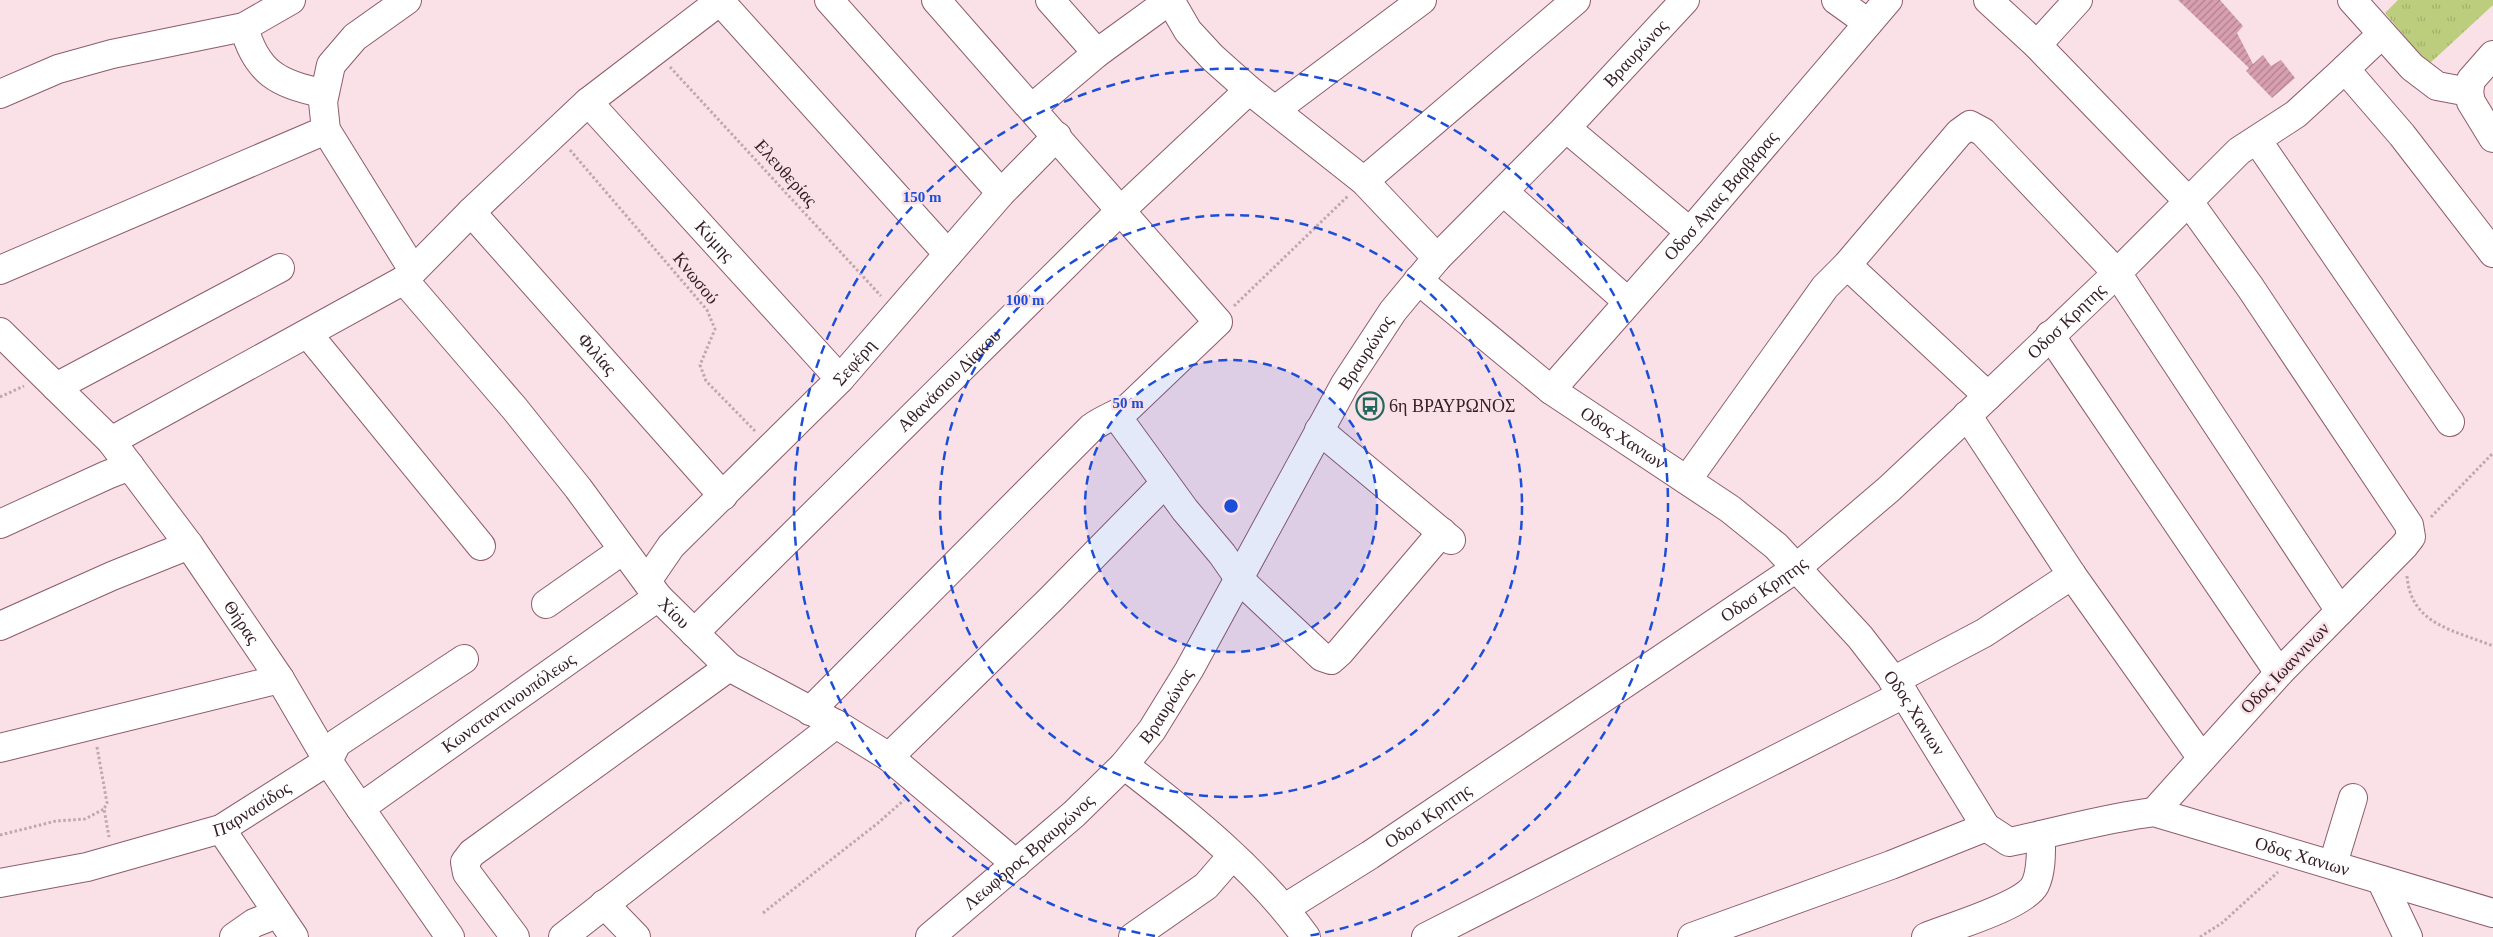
<svg xmlns="http://www.w3.org/2000/svg" width="2493" height="937" font-family="Georgia,serif">
	<defs>
		<pattern id="grass-tufts" width="24" height="20" patternUnits="userSpaceOnUse" patternTransform="scale(1.25)"><rect width="24" height="20" fill="#bcce7e"/><path d="M3 7l-1-3M5 7V3M7 7l1-3M15 17l-1-3M17 17v-4M19 17l1-3" fill="none" stroke="#a2b16d"/></pattern>
		<pattern id="building-hatch" width="6" height="6" patternUnits="userSpaceOnUse" patternTransform="scale(1.25)"><rect width="6" height="6" fill="#d79faf"/><path d="M-1 1l2-2M0 6l6-6M5 7l2-2" fill="none" stroke="#af818e"/></pattern>
	</defs>
	<rect width="100%" height="100%" fill="#f9e1e7"/>
	<polygon fill="url(#grass-tufts)" points="2398,0 2493,0 2493,5 2428,65 2385,13"/>
	<polygon fill="url(#building-hatch)" points="2178,0 2220,0 2243,26 2237,33 2253,64 2263,55 2271,66 2281,60 2295,78 2272,98 2246,71 2249,68"/>
	<g fill="none" stroke-linecap="round" stroke-linejoin="round">
		<g stroke="#8e5c6c" stroke-width="30">
			<g id="minor">
				<polyline points="407,0 355,37 331,65 323,102 326,130 413,270"/>
				<polyline points="719,0 948,254"/>
				<polyline points="829,0 1001,193"/>
				<polyline points="1050,0 1097,53"/>
				<polyline points="1170,0 1188,31 1212,57 1249,90 1364,181 1437,258"/>
				<polyline points="1836,0 1868,23"/>
				<polyline points="1988,0 2037,45 2189,202 2250,287 2409,525 2411,537 2404,546 2279,673 2154,812"/>
				<polyline points="2352,0 2412,67 2437,86 2469,92 2471,80 2493,55"/>
				<path d="M244 27C256 72 279 85 323 93"/>
				<polyline points="2037,45 2078,0"/>
				<polyline points="2345,69 2382,34"/>
				<polyline points="2469,92 2471,102 2493,138"/>
				<polyline points="0,94 58,69 112,54 244,27 291,0"/>
				<path id="s1" d="M588 102 840 379"/>
				<polyline points="1032,108 1097,53 1170,0"/>
				<polyline points="1275,110 1422,0"/>
				<polyline points="1566,128 1690,232"/>
				<polyline points="2257,140 2450,422"/>
				<polyline points="1364,181 1576,0"/>
				<polyline points="1504,192 1628,302"/>
				<path id="s2" d="M471 212 723 496"/>
				<polyline points="1847,265 1988,396"/>
				<polyline points="0,270 326,130"/>
				<path id="s3" d="M404 280 515 409 578 488 658 597 729 667 836 724 889 757 1016 864"/>
				<path id="s4" d="M1418 280 1551 390 1730 509 1776 546 1860 637 1904 694 1986 827 2009 842C2058 832 2105 818 2154 812L2493 913"/>
				<path id="s5" d="M0 332 111 441 189 545 280 679 328 761 360 808 450 937"/>
				<polyline points="308,334 481,546"/>
				<polyline points="2050,335 2279,673"/>
				<polyline points="56,387 280,268"/>
				<path id="s6" d="M1551 390 1690 232 1888 0"/>
				<polyline points="1116,415 1185,510 1222,554 1240,580 1322,657 1331,660 1340,652 1442,532"/>
				<polyline points="1967,415 2072,575 2201,757"/>
				<polyline points="1319,430 1451,540"/>
				<polyline points="111,441 404,280 471,212 588,102 720,1"/>
				<polyline points="1687,480 1825,287 1847,265 1959,133 1970,125 1983,132 2117,273 2340,611"/>
				<polyline points="0,524 107,475 130,466"/>
				<path id="s7" d="M647 581 671 546 840 379 1001 193 1057 136"/>
				<polyline points="546,604 623,550"/>
				<polyline points="0,626 112,576 189,545"/>
				<path id="s8" d="M694 633 1120 211 1249 90"/>
				<polyline points="1893,681 1984,633 2072,575"/>
				<path d="M810 711 1091 428C1103 419 1116 415 1129 407L1218 322 936 0"/>
				<polyline points="0,748 280,679"/>
				<polyline points="889,757 1050,600 1165,483"/>
				<path d="M1124 765C1189 815 1258 870 1306 937"/>
				<path id="s9" d="M360 808 658 597"/>
				<polyline points="221,829 294,937"/>
				<polyline points="2333,864 2353,798"/>
				<polyline points="2381,880 2408,937"/>
				<path id="s10" d="M0 883 87 867 221 829 328 761 337 743 464 659"/>
				<polyline points="604,904 636,937"/>
				<path id="s11" d="M1285 908 1370 855 1795 569 1889 489 1988 396 2117 273 2239 151 2296 114 2345 69 2402 135 2493 253"/>
				<polyline points="234,937 254,923 277,914"/>
				<polyline points="515,937 467,873 465,862 472,853 729,667"/>
				<polyline points="563,937 836,724"/>
				<polyline points="1133,937 1206,886 1232,856"/>
				<polyline points="1426,937 1904,694"/>
				<polyline points="1692,937 1891,865 1986,827"/>
				<path d="M1926 937C1950 927 2024 906 2035 885 2042 871 2041 850 2041 835"/>
			</g>
		</g>
		<g stroke="#8e5c6c" stroke-width="30">
			<g id="major">
				<path id="s12" d="M930 937 1074 814 1124 765 1152 730 1189 670 1345 384 1393 311 1437 258 1566 128 1685 0"/>
			</g>
		</g>
		<g stroke="#bea7ad" stroke-width="3" stroke-dasharray="2.5 2.5" stroke-linecap="butt">
			<polyline points="670,67 881,296"/>
			<polyline points="570,150 707,310 715,329 700,365 706,381 755,431"/>
			<polyline points="1234,306 1348,196"/>
			<polyline points="0,397 24,386"/>
			<polyline points="2431,517 2493,453"/>
			<path d="M2407 576C2411 625 2454 630 2493 646"/>
			<polyline points="97,747 107,803 104,809 109,837"/>
			<polyline points="0,835 56,821 85,819 104,809"/>
			<polyline points="763,913 878,823 904,800"/>
			<polyline points="2200,937 2222,923 2278,872"/>
		</g>
		<use href="#minor" stroke="#fff" stroke-width="28"/>
		<use href="#major" stroke="#fff" stroke-width="28"/>
	</g>
	<circle cx="1231" cy="506" r="146" fill="#1d4ed8" fill-opacity=".12"/>
	<g fill="none" stroke="#1d4ed8" stroke-width="2.5" stroke-dasharray="9 6">
		<circle cx="1231" cy="506" r="146"/>
		<circle cx="1231" cy="506" r="291"/>
		<path d="M1155 936A437 437 0 1 1 1307 936"/>
	</g>
	<defs>
		<g id="bus-ring" transform="scale(1.4375)"><circle r="9.5" fill="#f9e1e7" stroke="#22685c" stroke-width="1.5"/><path d="M-5-6H5V4H4V6H2V4H-2V6H-4V4H-5ZM-3.5-4V0h7V-4ZM-3.5 1.2v1.5H-2V1.2ZM2 1.2v1.5H3.5V1.2Z" fill="#22685c"/></g>
	</defs>
	<g fill-rule="evenodd">
		<use href="#bus-ring" x="1370" y="406"/>
	</g>
	<g text-anchor="middle" stroke-width="5" stroke-linejoin="round" paint-order="stroke">
		<g font-size="18" fill="#372128" stroke="#f9e1e7">
			<text dy="6" stroke="none"><textPath href="#s12" startOffset="1142">Βραυρώνος</textPath></text>
			<text transform="translate(786 173) rotate(48)" y="6">Ελευθερίας</text>
			<text dy="6" stroke="none"><textPath href="#s6" startOffset="258">Οδοσ Αγιας Βαρβαρας</textPath></text>
			<text dy="6" stroke="none"><textPath href="#s1" startOffset="188">Κύμης</textPath></text>
			<text transform="translate(696 278) rotate(51)" y="6">Κνωσού</text>
			<text dy="6" stroke="none"><textPath href="#s11" startOffset="980">Οδοσ Κρητης</textPath></text>
			<text dy="6" stroke="none"><textPath href="#s2" startOffset="190">Φιλίας</textPath></text>
			<text dy="6" stroke="none"><textPath href="#s12" startOffset="738">Βραυρώνος</textPath></text>
			<text dy="6" stroke="none"><textPath href="#s7" startOffset="302">Σεφέρη</textPath></text>
			<text dy="6" stroke="none"><textPath href="#s8" startOffset="359">Αθανάσιου Δίακου</textPath></text>
			<text dy="6" stroke="none"><textPath href="#s4" startOffset="259">Οδος Χανιων</textPath></text>
			<text dy="6" stroke="none"><textPath href="#s11" startOffset="575">Οδοσ Κρητης</textPath></text>
			<text dy="6" stroke="none"><textPath href="#s3" startOffset="429">Χίου</textPath></text>
			<text dy="6" stroke="none"><textPath href="#s5" startOffset="379">Θήρας</textPath></text>
			<text transform="translate(2285 668) rotate(-46)" y="6">Οδος Ιωαννινων</text>
			<text dy="6" stroke="none"><textPath href="#s9" startOffset="182">Κωνσταντινουπόλεως</textPath></text>
			<text dy="6" stroke="none"><textPath href="#s12" startOffset="332">Βραυρώνος</textPath></text>
			<text dy="6" stroke="none"><textPath href="#s4" startOffset="664">Οδος Χανιων</textPath></text>
			<text dy="6" stroke="none"><textPath href="#s10" startOffset="264">Παρνασίδος</textPath></text>
			<text dy="6" stroke="none"><textPath href="#s11" startOffset="170">Οδοσ Κρητης</textPath></text>
			<text dy="6" stroke="none"><textPath href="#s12" startOffset="130">Λεωφόρος Βραυρώνος</textPath></text>
			<text dy="6" stroke="none"><textPath href="#s4" startOffset="1129">Οδος Χανιων</textPath></text>
		</g>
		<g font-size="18" fill="#372128" stroke="#f9e1e7" text-anchor="start">
			<text x="1389" y="412">6η ΒΡΑΥΡΩΝΟΣ</text>
		</g>
	</g>
	<circle cx="1231" cy="506" r="8" fill="#1d4ed8" stroke="#f9e1e7" stroke-width="2.5"/>
	<g font-size="15" text-anchor="middle" font-weight="bold" fill="#1d4ed8" stroke="#f9e1e7" stroke-width="5" stroke-linejoin="round" paint-order="stroke">
		<text x="922" y="202">150 m</text>
		<text x="1025" y="305">100 m</text>
		<text x="1128" y="408">50 m</text>
	</g>
</svg>
